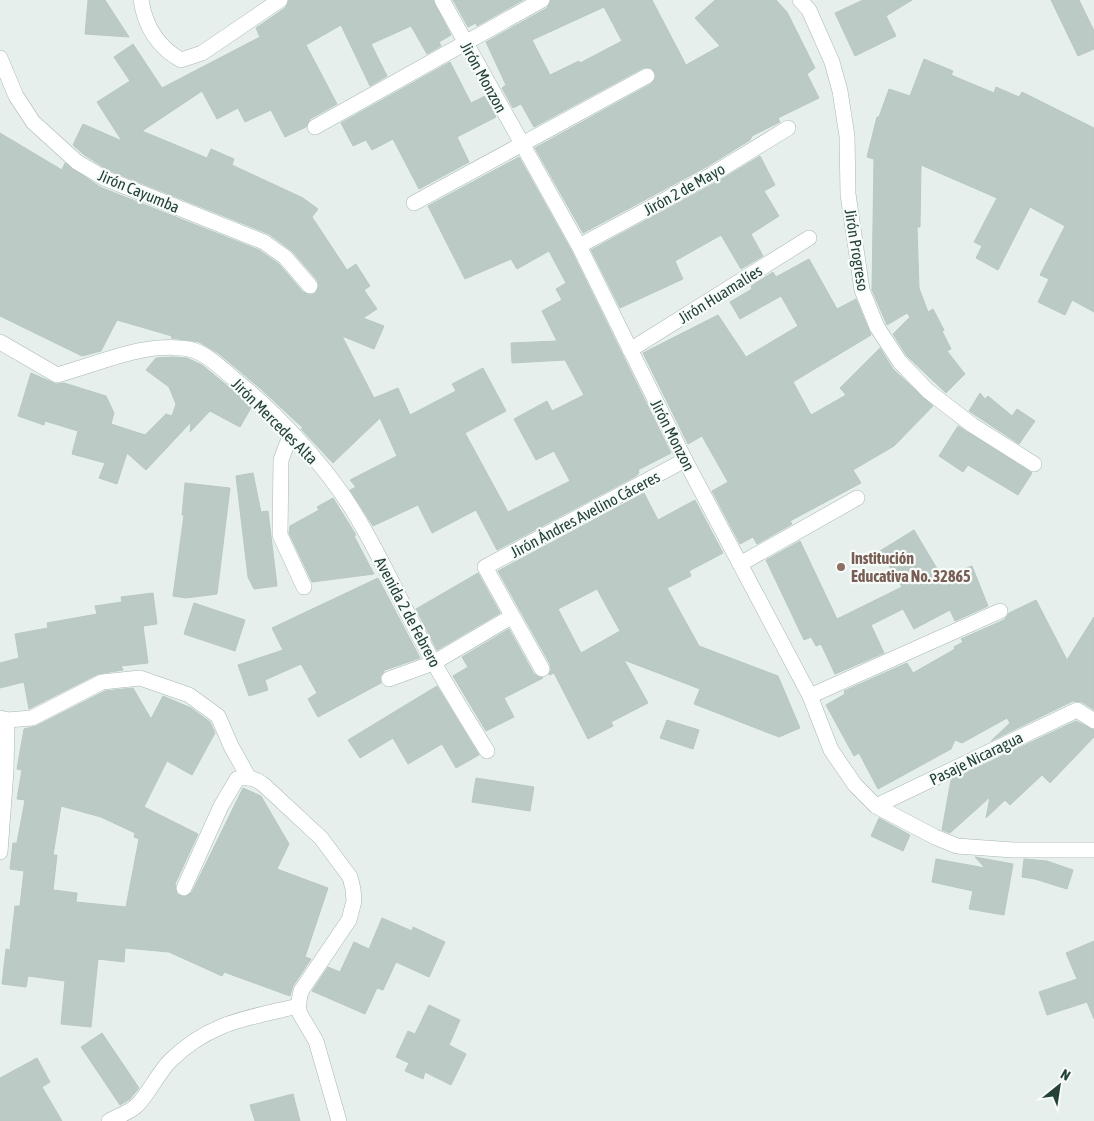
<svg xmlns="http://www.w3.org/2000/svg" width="1094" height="1121" font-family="'Asap Condensed',sans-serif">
	<rect width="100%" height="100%" fill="#e6efeb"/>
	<g fill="#bbcac4" stroke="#b8c9c2" fill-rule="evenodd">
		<polygon points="88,0 105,0 129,37 85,34"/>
		<polygon points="289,0 433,0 451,35 439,42 441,46 427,54 411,26 371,44 387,76 370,86 341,25 306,45 337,104 310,119 306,127 285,137 271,110 245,122 238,108 217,119 202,91 142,131 207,158 211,149 234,159 232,165 303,198 318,209 312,217 347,270 356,264 370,286 364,290 377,309 363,318 384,326 374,349 342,336 374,398 398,388 410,415 456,391 452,384 483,368 506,411 465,433 508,512 570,481 554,451 536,460 514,419 547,401 552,411 584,395 565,360 512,363 511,343 557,341 542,311 562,300 556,289 566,283 549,251 517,269 511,259 465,279 428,206 519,157 571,250 671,453 638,470 639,473 636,476 497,550 476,510 432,533 418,505 373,526 350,490 356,487 350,480 397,456 380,418 333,463 301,429 303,428 261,389 218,353 199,342 171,338 172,336 117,320 101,351 82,356 0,316 0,133 62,170 65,163 100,187 259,250 279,264 303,292 311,295 316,293 319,285 317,280 292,251 269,234 108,170 83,154 73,145 83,124 122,141 97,102 130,81 114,57 133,44 162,88 260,37 256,28 285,8"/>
		<polygon points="453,0 523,0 477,26 476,23 468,27"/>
		<path d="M551 0H652L686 65 720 46 695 18 715 0H776L787 12 815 68 807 74 819 98 778 118 780 122 752 136 750 140 708 166 583 233 535 148 651 84 656 76 651 68H643L534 127 521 104 513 108 502 88 506 85 486 42 547 8ZM604 7 622 41 580 63 579 61 550 75 532 40Z"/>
		<polygon points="863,0 912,0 886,16 896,36 855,56 835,13"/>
		<polygon points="1051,0 1079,0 1094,31 1094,49 1078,56"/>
		<polygon points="924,59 953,71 951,75 994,93 996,87 1019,97 1022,92 1094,128 1094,312 1072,300 1065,315 1038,302 1049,279 1040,275 1065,226 1030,207 998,270 976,258 982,246 974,242 997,198 921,165 920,227 917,227 919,288 928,312 933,309 944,330 942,331 951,349 947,351 965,374 946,393 907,356 893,334 910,317 907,313 887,325 872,290 874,159 867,157 877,117 879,117 889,89 910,96"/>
		<polygon points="450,62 471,103 485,96 496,117 457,137 469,162 419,189 393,139 372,150 366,140 353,146 341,123"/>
		<polygon points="760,156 775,185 764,191 779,216 751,234 763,256 741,269 721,235 675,261 683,279 620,308 591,250 717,182"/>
		<polygon points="809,259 837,309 856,299 871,335 793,382 811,415 846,395 840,388 880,348 893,369 933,406 894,446 853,470 861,483 790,521 792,524 757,544 753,537 740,544 712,491 728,482 702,436 688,444 643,353 718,315 746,357 798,326 781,296 740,319 730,302 752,289 751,286 773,272 776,277"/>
		<polygon points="172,357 187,358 202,365 252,406 240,427 210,411 190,432 191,422 146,470 127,453 117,484 99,478 105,463 72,454 78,431 45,421 44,425 18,416 31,373 56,384 64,383 106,396 114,413 111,424 145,435 166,414 172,416 176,404 169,387 146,370 156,358"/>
		<polygon points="980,393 985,399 988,396 1012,416 1017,409 1035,421 1019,444 969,411"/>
		<polygon points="958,426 1032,473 1018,495 968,465 963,472 939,456"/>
		<polygon points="253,473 261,512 268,511 277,586 254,589 248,577 236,476"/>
		<polygon points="185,483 230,488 217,594 186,598 173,596 184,515 182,515"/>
		<path d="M644 493 658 520 695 500 723 553 689 571 691 576 667 588 699 646 778 676 800 728 779 737 694 704 700 689 624 660 648 703 611 722 613 726 588 739 554 673 549 675 551 670 550 664 498 571ZM597 589 620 631 581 653 558 609Z"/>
		<polygon points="333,498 356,535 354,536 374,574 312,582 289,533 290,526 319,510 317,507"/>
		<polygon points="914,530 942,577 972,566 988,606 955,621 950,610 914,629 903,609 871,625 884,653 835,674 821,644 816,646 811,637 804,640 766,560 800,541 837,619 902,587 880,551"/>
		<polygon points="478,573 500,613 437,650 416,609"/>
		<polygon points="378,578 420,658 385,670 380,677 381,683 318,717 308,699 317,693 301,664 265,680 268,690 249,696 238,665 283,650 272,628"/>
		<polygon points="153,593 157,624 143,626 148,663 121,666 123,670 98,674 29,709 24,682 0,688 0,663 19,658 15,634 48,628 47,623 97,614 95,606 122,602 121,597"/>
		<polygon points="1036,600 1067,660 1094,617 1094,710 1082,702 1073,701 991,741 1010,723 1007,718 962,743 955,740 951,749 878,789 859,753 854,756 826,705 845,694 844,691 907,663 913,673 955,649 954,647 963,642 961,639 1004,620 1009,613"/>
		<polygon points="194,603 245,620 235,651 184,634"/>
		<polygon points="509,629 534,674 543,678 504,698 514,717 486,731 453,676 468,667 462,657"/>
		<polygon points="437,686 479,755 456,768 442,744 408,764 393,738 360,758 348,740"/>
		<path d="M133 688 151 719 163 696 191 708 210 722 215 733 192 775 167 761 144 807 198 834 175 884 177 894 184 897 192 892 243 788 261 796 289 844 277 869 328 888 305 957 311 959 293 986 290 996 224 972 222 976 169 952 125 948 124 962 98 959 91 1027 61 1024 65 981 28 976 26 987 2 984 6 949 10 950 15 906H20L24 871 10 869 13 843H17L25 800 17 799 22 770 17 769 24 729 36 726 105 691ZM61 806 101 817 135 833 134 837 139 839 126 907 76 902 77 893 53 890 57 855H53Z"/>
		<polygon points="667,720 699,730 693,749 660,738"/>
		<polygon points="1076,721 1094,730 1094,737 1050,783 1042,775 1010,805 1005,800 986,818 990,797 950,833 942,830 951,780"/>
		<polygon points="476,778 534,787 530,811 472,802"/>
		<polygon points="879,818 910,835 903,851 871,836"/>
		<polygon points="975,857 1013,864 1004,915 969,909 973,891 932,882 936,859 985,868"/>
		<polygon points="1024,859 1047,861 1073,870 1067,889 1035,879 1022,877"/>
		<polygon points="382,918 412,931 413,927 445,942 429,977 396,962 383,990 377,988 365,1014 312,991 328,967 340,972 354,942 369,949"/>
		<polygon points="1094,941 1094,1019 1087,1002 1047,1015 1039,992 1077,979 1066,953"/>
		<polygon points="429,1005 460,1020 449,1045 466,1054 451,1085 425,1072 423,1079 405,1071 409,1063 396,1057 408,1031 415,1034"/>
		<polygon points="102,1033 139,1088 130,1099 120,1105 81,1047"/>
		<polygon points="37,1058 50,1082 42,1087 62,1121 0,1121 0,1078"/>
		<polygon points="293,1094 300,1121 255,1121 250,1105"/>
	</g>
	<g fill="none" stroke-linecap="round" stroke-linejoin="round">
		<g stroke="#a8b8b2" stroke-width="16">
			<g id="street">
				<path d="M141 0C145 26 158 47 181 60L202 53 280 0"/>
				<polyline points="442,0 579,246 685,460 810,696 831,750 855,785 876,806 935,837 957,846 1013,850 1094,850"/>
				<polyline points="800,0 809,10 832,62 840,91 847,136 848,194 862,290 877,327 900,362 928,391 972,425 1034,464"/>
				<polyline points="0,58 16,96 33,122 77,162 104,178 264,242 285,257 310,286"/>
				<polyline points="315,127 542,0"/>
				<polyline points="414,203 647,76"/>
				<polyline points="579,246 713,174 788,128"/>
				<path d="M0 342 57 375C99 364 145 341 189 349 205 352 221 368 233 378 277 413 330 470 358 519 386 566 407 616 434 663 451 693 469 722 487 751"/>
				<polyline points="630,350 809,238"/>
				<polyline points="291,433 281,460 280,535 304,587"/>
				<polyline points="740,564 857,498"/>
				<polyline points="542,669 485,567 685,460"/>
				<polyline points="389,679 433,663 511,617"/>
				<polyline points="810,696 1000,611"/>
				<polyline points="0,718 7,720 32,718 102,682 140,678 189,695 218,716 231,746 249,778"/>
				<polyline points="876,806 1077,710 1094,721"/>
				<polyline points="0,852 6,771 7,720"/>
				<path d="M184 888 221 806 237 779C248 776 256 778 265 786L321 838 350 877 353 889 354 901 349 920 301 991 298 1006 300 1014 316 1041 339 1121"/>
				<path d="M109 1121C117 1116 129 1113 136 1106 146 1098 158 1073 170 1061 209 1022 248 1018 298 1006"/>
			</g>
		</g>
		<use href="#street" stroke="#fff" stroke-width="15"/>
	</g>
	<circle fill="#8d6e63" stroke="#f7fbf9" stroke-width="2" cx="841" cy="567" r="5"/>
	<g text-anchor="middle" stroke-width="4.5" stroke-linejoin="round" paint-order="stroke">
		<g font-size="16" fill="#24423a" stroke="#f7fbf9">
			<text transform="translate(484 77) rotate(61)" y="6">Jirón Monzon</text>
			<text transform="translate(684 189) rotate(-29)" y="6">Jirón 2 de Mayo</text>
			<text transform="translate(139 191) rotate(23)" y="6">Jirón Cayumba</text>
			<text transform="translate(857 250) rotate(81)" y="6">Jirón Progreso</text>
			<text transform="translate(720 294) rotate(-32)" y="6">Jirón Huamalíes</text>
			<text transform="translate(275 421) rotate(45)" y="6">Jirón Mercedes Alta</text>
			<text transform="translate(673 435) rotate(63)" y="6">Jirón Monzon</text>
			<text transform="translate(585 514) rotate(-28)" y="6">Jirón Ándres Avelino Cáceres</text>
			<text transform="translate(408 612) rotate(62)" y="6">Avenida 2 de Febrero</text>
			<text transform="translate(976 758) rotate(-26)" y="6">Pasaje Nicaragua</text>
		</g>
		<g font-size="16" font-weight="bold" fill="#785e54" stroke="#f7fbf9" text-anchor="start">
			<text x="851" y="564">Institución<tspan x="851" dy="18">Educativa No. 32865</tspan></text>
		</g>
	</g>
	<g transform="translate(1059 1086) rotate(30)" stroke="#f7fbf9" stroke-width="4" paint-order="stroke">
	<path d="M0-4L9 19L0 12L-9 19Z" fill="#24423a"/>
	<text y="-8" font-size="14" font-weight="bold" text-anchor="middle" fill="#24423a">N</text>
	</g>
</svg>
